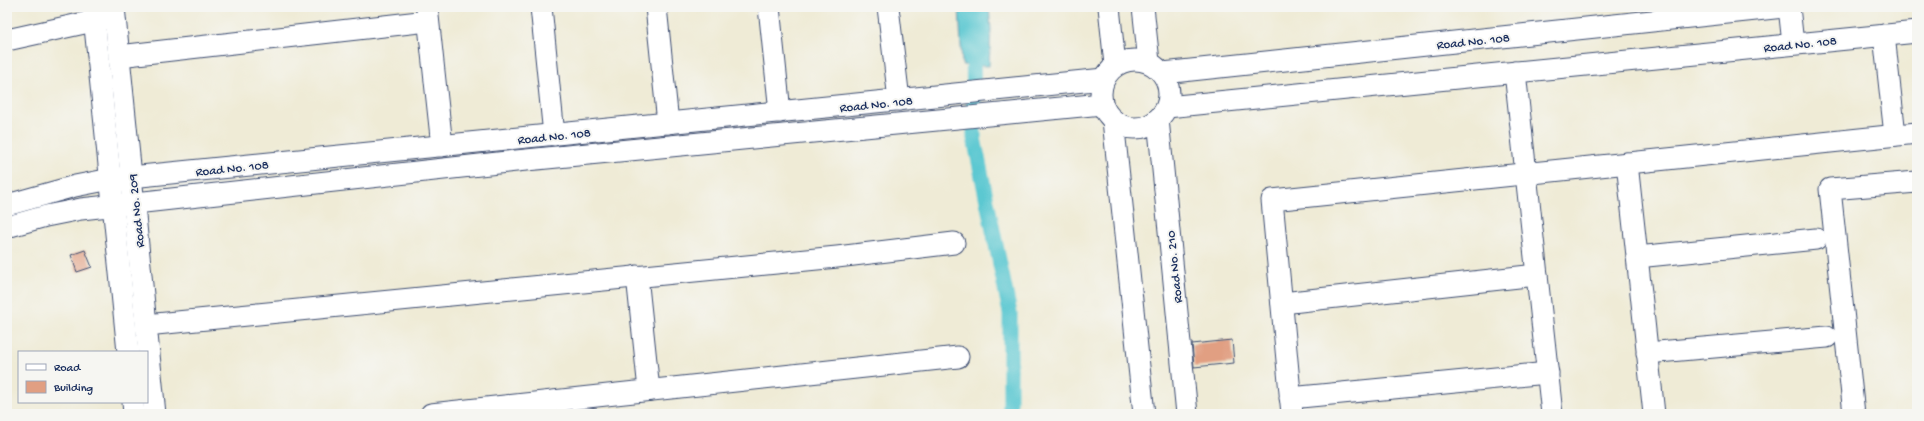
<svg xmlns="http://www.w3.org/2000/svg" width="1924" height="421" font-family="'Gochi Hand',sans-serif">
	<rect width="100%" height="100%" fill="#f6f6f2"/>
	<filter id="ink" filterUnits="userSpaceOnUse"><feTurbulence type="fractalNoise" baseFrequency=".025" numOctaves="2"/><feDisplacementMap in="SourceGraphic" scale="8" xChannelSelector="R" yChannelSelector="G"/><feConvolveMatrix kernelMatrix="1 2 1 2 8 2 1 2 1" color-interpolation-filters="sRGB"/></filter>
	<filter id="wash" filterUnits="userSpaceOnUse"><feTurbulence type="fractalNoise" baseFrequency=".012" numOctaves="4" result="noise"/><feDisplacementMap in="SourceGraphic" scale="16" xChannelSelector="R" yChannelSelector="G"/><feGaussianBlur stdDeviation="0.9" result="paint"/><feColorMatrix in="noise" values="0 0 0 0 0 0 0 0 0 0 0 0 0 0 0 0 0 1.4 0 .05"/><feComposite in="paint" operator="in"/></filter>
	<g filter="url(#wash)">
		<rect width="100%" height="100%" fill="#efebd6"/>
		<polygon fill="#5bc8d1" stroke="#3b7c98" points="959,7 989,7 991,29 989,66 962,65"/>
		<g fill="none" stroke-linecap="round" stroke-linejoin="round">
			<polyline stroke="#5bc8d1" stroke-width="15" points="975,7 973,29 974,138 1010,313 1010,414"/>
		</g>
		<g id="blocks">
			<g fill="#e19f82">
				<polygon points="85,250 92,267 77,272 71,255"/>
				<polygon points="1232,340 1234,363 1194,367 1192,344"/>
			</g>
		</g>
	</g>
	<g filter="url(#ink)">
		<use href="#blocks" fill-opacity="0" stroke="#3b4b70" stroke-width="1"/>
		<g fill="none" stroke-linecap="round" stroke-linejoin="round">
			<g stroke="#3b4b70" stroke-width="23">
				<g id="minor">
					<polyline points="93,7 128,352"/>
					<polyline points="114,7 155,414"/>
					<polyline points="427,7 442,146"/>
					<polyline points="541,7 554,135"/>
					<polyline points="656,7 668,123"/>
					<polyline points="769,7 780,112"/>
					<polyline points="888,7 899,100"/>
					<polyline points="1109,7 1115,65"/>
					<polyline points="1143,7 1149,62"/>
					<polyline points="1789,7 1793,44"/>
					<polyline points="1884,35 1895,135"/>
					<polyline points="7,40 107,18"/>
					<polyline points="119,56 428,21"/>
					<circle cx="1135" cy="94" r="34"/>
					<polyline points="1515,72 1552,414"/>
					<polyline points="1163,73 1784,7"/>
					<polyline points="1167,107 1917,32"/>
					<polyline points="1158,119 1187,414"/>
					<polyline points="1113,120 1144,414"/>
					<polyline points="1627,163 1654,414"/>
					<polyline points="7,205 75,186 111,179 1104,79"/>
					<polyline points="7,227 46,216 81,209 516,161 1102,104"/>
					<polyline points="1637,257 1816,239"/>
					<polyline points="637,276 649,390"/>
					<polyline points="1282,303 1537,275"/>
					<polyline points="146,325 837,257 954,243"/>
					<polyline points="1647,353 1827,337"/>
					<polyline points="1290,398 1548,373"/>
					<polyline points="133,402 134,414"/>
					<polyline points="431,414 958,357"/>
					<polyline points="1292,414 1272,200 1917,133"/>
					<polyline points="1854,414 1830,189 1917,182"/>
				</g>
			</g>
			<use href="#minor" stroke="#fff" stroke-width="21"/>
		</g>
	</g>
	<g text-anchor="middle" stroke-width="4" stroke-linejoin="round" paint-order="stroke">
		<g font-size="13" fill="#1b2f5e" stroke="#f6f6f2">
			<text transform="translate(1473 40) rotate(-6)" y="5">Road No. 108</text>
			<text transform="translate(1800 43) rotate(-6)" y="5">Road No. 108</text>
			<text transform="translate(876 103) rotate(-6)" y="5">Road No. 108</text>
			<text transform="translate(554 135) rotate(-6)" y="5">Road No. 108</text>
			<text transform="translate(232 167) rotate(-6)" y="5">Road No. 108</text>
			<text transform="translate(135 211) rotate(-96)" y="5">Road No. 209</text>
			<text transform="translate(1173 267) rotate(-96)" y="5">Road No. 210</text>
		</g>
	</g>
	<rect width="1924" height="421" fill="none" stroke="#f6f6f2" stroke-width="24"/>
	<rect x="18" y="351" width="130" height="52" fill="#f6f6f2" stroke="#9ea6b7"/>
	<rect x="26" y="364" width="20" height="6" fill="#ffffff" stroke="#9ea6b7"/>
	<text x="54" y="371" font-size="12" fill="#1b2f5e">Road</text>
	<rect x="26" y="381" width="20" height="12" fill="#e19f82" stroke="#9ea6b7"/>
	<text x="54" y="391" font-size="12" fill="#1b2f5e">Building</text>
</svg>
